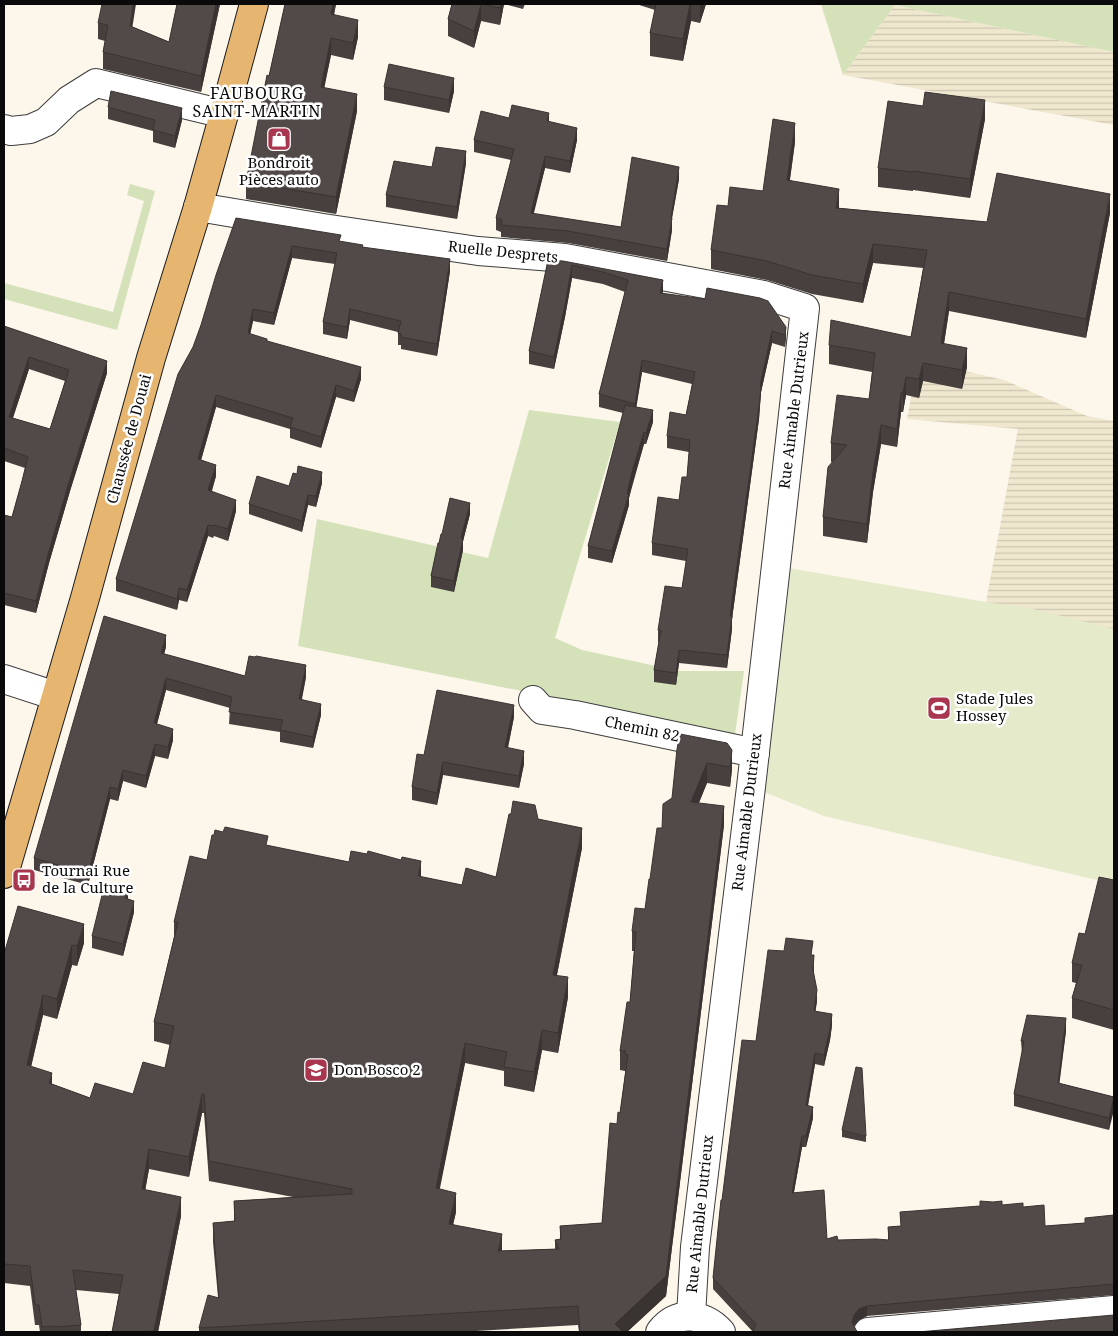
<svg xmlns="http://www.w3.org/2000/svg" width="1118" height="1336" font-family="'Noto Serif',serif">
	<defs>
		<pattern id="farmland-rules" width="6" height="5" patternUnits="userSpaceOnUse" patternTransform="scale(1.25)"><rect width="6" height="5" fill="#efe7ce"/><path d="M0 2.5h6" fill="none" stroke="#ccc5b0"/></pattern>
	</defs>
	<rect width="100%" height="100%" fill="#fcf6eb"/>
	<g fill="url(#farmland-rules)">
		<polygon points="895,5 1114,52 1114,125 843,75"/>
		<polygon points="918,360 1004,380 1087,416 1114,421 1114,633 986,602 1018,429 907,419"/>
	</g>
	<g fill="#d5e2b9">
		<polygon points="821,4 1114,4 1114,52 895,5 843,75"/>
		<polygon points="130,184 155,191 117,330 4,299 4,283 113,312 144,201 127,195"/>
		<polygon points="529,410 620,422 555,638 582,650 679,671 744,671 735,734 298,646 317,519 488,558"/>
	</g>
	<polygon fill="#e4eaca" points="788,568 986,602 1029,608 1114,629 1114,884 824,816 751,787"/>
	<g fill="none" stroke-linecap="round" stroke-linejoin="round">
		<g stroke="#3d3d3d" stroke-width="30">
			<g id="minor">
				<polyline points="4,129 11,131 30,129 46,122 69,100 96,83 224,114"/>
				<polyline points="198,207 323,228 478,251 565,258 764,295 805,308 751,787 695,1247 691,1316"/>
				<polyline points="4,679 56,696"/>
				<polyline points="533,700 542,710 575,715 755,753"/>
				<path d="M660 1332C677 1310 704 1313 721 1332"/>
				<polyline points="868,1332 1114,1310"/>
			</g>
		</g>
		<g stroke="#1b1b1b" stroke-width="30">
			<polyline id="major" points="4,874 85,598 151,358 198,207 228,100 254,4"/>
		</g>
		<use href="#minor" stroke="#fff" stroke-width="28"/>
		<use href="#major" stroke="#e6b671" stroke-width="28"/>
	</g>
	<g fill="#47403e" fill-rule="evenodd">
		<polygon points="177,4 220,4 201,92 103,69 103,52 105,41 98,39 98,23 133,27 169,42"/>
		<polygon points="285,4 336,4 334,14 358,37 353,60 331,55 324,87 357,111 336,214 246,199 246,182 269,76"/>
		<polygon points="452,4 525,4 523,9 504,4 500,25 481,21 474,48 448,36 448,19"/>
		<polygon points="636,4 706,4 700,23 691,21 683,61 650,56 650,33 655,10"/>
		<polygon points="384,87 454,91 449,113 384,100"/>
		<polygon points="108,107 182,120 175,148 153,142 153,131 108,119"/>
		<polygon points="509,118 549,122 577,140 570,173 545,168 533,214 621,227 679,179 672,218 672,230 667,261 568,243 501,237 501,232 496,230 496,218 511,160 474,152 474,140"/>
		<polygon points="985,119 970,198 913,190 913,191 878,187 878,168"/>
		<polygon points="795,142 790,180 839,208 987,222 1110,213 1086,338 949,311 944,344 967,367 962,389 923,381 919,398 906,395 903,412 901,412 897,447 881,444 873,492 867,543 823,536 823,517 833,462 831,462 831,443 869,399 872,372 829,364 829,345 911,337 923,268 873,263 863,303 812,294 767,280 711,269 711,250 728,206 763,191"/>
		<polygon points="466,163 457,219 386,207 386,195 432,167"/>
		<polygon points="236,218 363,247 450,271 437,356 401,349 401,345 398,345 398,332 350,320 347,339 323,334 323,322 335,264 292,258 274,325 253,321 250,334 361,379 354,402 336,397 321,448 290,438 290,429 216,407 201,460 216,476 212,491 236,511 228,541 214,536 213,538 208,536 187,602 179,600 177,610 116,591 116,579 201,325"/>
		<polygon points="548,260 663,280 663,293 786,327 785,347 772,343 761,392 759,419 732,619 732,629 727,668 679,663 676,685 654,682 654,670 659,642 658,642 658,630 682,588 686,561 652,555 652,543 679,500 687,477 689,452 667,448 667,436 686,415 692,384 642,372 636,407 653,422 646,444 644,444 632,484 629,498 629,505 612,563 588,558 588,546 623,413 599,407 599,394 625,292 603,284 572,278 565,317 554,369 529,364 529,351"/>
		<path d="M4 326 107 373 70 491 49 563 36 613 4 605V515L12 517 22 481 25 468 4 461ZM29 369 65 381 50 429 13 418Z"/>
		<polygon points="322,483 316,507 308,505 302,532 249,514 249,504"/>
		<polygon points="470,514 463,541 463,550 454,592 431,587 431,576 442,534"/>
		<polygon points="166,647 164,654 245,676 306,677 302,699 321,715 313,748 280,742 280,732 229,724 230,708 166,690 157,724 173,740 168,759 155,756 146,788 123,781 118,801 110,799 88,885 34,870 34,858"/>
		<polygon points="514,717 508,748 524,764 519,788 443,775 437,805 412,800 412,787 424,755"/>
		<polygon points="727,743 732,769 730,787 707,783 699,803 724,825 666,1296 627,1332 579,1332 578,1325 459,1332 199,1332 199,1328 218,1297 213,1242 213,1223 234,1221 234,1201 293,1197 209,1181 204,1113 202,1113 189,1177 149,1169 145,1190 181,1216 158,1332 112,1332 119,1294 76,1290 81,1325 81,1332 40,1332 39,1325 35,1325 30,1286 4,1283 4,954 84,943 77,966 72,965 57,1019 43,1015 31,1066 52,1084 90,1098 133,1094 165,1068 170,1045 154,1041 154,1022 174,937 174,922 207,860 268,846 462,885 496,877 538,819 582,848 557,975 568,997 558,1053 542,1050 534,1092 504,1086 504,1071 465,1063 439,1189 456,1212 453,1224 502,1251 555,1249 555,1240 560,1239 560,1226 602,1223 617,1124 620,1113 625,1074 625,1071 620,1070 620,1051 630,1002 634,951 632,951 632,931 645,909 662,828 672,798"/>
		<polygon points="1114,880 1114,1030 1072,1018 1072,998 1076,983 1072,982 1072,963 1085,934"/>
		<polygon points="128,899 134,912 123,956 92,948 92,936"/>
		<polygon points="784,951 812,955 814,966 814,974 817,1001 815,1012 832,1025 830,1040 824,1066 815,1064 808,1106 813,1118 806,1147 802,1147 794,1192 827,1239 838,1240 888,1240 888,1227 901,1226 900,1212 1002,1205 1023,1207 1045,1226 1085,1223 1114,1215 1114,1295 867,1316 859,1320 854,1326 753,1332 713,1289 713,1278 722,1200 756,1041"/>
		<polygon points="1066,1031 1059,1083 1114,1097 1109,1130 1014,1106 1014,1094 1022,1053 1021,1041"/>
		<polygon points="842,1130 866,1136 866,1142 842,1137"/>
	</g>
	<g fill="#393432">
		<polygon points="133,4 136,4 130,42 130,26"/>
		<polygon points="216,4 220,4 201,92 201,76"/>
		<polygon points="333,4 336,4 331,31 331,14"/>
		<polygon points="481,4 481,21 474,48 474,31"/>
		<polygon points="501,4 504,4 500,25 500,8"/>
		<polygon points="690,4 691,4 691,21 683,61 683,39"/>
		<polygon points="700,4 706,4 700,23"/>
		<polygon points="358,20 358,37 353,60 353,43"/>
		<polygon points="331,38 331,55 321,104 321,87"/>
		<polygon points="454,78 454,91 449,113 449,100"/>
		<polygon points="357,94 357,111 336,214 336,197"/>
		<polygon points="985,100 985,119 970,198 970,179"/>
		<polygon points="182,108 182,120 175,148 175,136"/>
		<polygon points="549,113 549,125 547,121"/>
		<polygon points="795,123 795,142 787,199 787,180"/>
		<polygon points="577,128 577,140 570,173 570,161"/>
		<polygon points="466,151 466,163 457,219 457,207"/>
		<polygon points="545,156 545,168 531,225 531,213"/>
		<polygon points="679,167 679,179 672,218 672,230 667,261 667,249 671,218"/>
		<polygon points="839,189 839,208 836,226 836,208"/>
		<polygon points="1110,194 1110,213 1086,338 1086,319"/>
		<polygon points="873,244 873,263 863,303 863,284"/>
		<polygon points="292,246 292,258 274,325 274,313"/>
		<polygon points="450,259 450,271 437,356 437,344"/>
		<polygon points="572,265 572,278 565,317 554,369 554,357"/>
		<polygon points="663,280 663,292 660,305 660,293"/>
		<polygon points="949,292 949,311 941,362 941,343"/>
		<polygon points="253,309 253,321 248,345 248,333"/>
		<polygon points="350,309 350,320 347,339 347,327"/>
		<polygon points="786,327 786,339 785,347 785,335"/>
		<polygon points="772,331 772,343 761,392 759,419 732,619 732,629 727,668 727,655 730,616 760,386"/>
		<polygon points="967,348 967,367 962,389 962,370"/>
		<polygon points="29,357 29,369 9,429 9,417"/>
		<polygon points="642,360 642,372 635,416 635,404"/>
		<polygon points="107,361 107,373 70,491 49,563 36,613 36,601 49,551 70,479"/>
		<polygon points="923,363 923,381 919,398 919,379"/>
		<polygon points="361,367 361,379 354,402 354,391"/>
		<polygon points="906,377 906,395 903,412 903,393"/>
		<polygon points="336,385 336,397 321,448 321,437"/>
		<polygon points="901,393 901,412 897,447 897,429"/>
		<polygon points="216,395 216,407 198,471 198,459"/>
		<polygon points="653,410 653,422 646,444 646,433"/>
		<polygon points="881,425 881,444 873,492 867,543 867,524 873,473"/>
		<polygon points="644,432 644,444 629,498 629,505 612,563 612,551 632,472"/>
		<polygon points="216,465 216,476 208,502 208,490"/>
		<polygon points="322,472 322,483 316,507 316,496"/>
		<polygon points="308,495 308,505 302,532 302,521"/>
		<polygon points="236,500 236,511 228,541 228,529"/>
		<polygon points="470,503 470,514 463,541 463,550 454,592 454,581 461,538"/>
		<polygon points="208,525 208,536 187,602 187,590"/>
		<polygon points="179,588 179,600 177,610 177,599"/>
		<polygon points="166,635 166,647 161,665 161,653"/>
		<polygon points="679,650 679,663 676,685 676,673"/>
		<polygon points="306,665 306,677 299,711 299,699"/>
		<polygon points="166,678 166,690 154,735 154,723"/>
		<polygon points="321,704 321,715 313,748 313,737"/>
		<polygon points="514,705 514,717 505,760 505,747"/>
		<polygon points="173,729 173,740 168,759 168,747"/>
		<polygon points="155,744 155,756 146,788 146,776"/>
		<polygon points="732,750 732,769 730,787 730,767"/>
		<polygon points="524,751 524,764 519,788 519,776"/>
		<polygon points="443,762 443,775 437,805 437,793"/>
		<polygon points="707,763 707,783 691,821 691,802"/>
		<polygon points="123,770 123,781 118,801 118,789"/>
		<polygon points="110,787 110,799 88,885 88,874"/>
		<polygon points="724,806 724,825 666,1296 627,1332 615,1332 615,1324"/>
		<polygon points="582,828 582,848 553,994 553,975"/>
		<polygon points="421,861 421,880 418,876"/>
		<polygon points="128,889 128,901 125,898"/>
		<polygon points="134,901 134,912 123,956 123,944"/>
		<polygon points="84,924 84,943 77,966 77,946"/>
		<polygon points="72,945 72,965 57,1019 57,999"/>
		<polygon points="568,977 568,997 558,1053 558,1033"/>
		<polygon points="817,990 817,1001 814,1022 814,1011"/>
		<polygon points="43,995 43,1015 27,1085 27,1065"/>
		<polygon points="832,1014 832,1025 830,1040 824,1066 824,1055"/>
		<polygon points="1066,1018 1066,1031 1058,1095 1058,1083"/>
		<polygon points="542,1030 542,1050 534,1092 534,1072"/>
		<polygon points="465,1043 465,1063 436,1208 436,1188"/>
		<polygon points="815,1053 815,1064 806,1116 806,1105"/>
		<polygon points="52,1073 52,1092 49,1083"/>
		<polygon points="202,1094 202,1113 189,1177 189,1157"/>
		<polygon points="1114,1098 1114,1110 1109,1130 1109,1118"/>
		<polygon points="813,1107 813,1118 806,1147 806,1136"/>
		<polygon points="802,1136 802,1147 792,1203 792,1193"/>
		<polygon points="149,1149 149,1169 142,1209 142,1189"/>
		<polygon points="456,1193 456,1212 449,1243 449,1224"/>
		<polygon points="181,1197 181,1216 158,1332 154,1332"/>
		<polygon points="502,1234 502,1253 498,1251"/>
		<polygon points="867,1306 867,1316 859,1320 854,1326 852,1322 854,1315 859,1309"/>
	</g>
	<g fill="#524a48" stroke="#393432" fill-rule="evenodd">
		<polygon points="102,4 133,4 130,26 169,42 177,4 216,4 201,76 103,52 108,25 98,23"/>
		<polygon points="285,4 333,4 331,14 358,20 353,43 331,38 321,87 357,94 336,197 246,182 267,75 269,76"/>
		<polygon points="452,4 481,4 474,31 448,19"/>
		<polygon points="481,4 501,4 500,8"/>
		<polygon points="656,4 690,4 683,39 650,33"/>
		<polygon points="389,64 454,78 449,100 384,87"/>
		<polygon points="111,91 182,108 175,136 153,130 155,120 108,107"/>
		<polygon points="925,92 985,100 970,179 913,171 913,172 878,168 888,101 923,106"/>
		<polygon points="512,105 549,113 547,121 577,128 570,161 545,156 531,213 621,227 632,157 679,167 671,218 672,218 667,249 568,231 501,225 502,220 496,218 514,149 474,140 481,111 509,118"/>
		<polygon points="773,119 795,123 787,180 839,189 836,208 987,222 997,173 1110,194 1086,319 949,292 941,343 967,348 962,370 923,363 919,379 906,377 903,393 901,393 897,429 881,425 873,473 867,524 823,517 828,467 847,445 831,443 837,395 869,399 875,353 829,345 831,320 911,337 927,250 873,244 863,284 812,275 767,261 711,250 717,205 728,206 730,187 763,191"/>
		<polygon points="436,147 466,151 457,207 386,195 394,161 432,167"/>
		<polygon points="236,218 341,235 339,241 363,245 362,247 450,259 437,344 401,337 401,334 398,333 401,321 350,309 347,327 323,322 337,253 292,246 274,313 253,309 248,333 267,339 267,341 361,367 354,391 336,385 321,437 290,427 293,418 216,395 198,459 216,465 208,490 236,500 228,529 214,525 213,526 208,525 187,590 179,588 177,599 116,579 178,374 193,347 201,325 216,275"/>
		<polygon points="548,260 563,261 663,280 660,293 705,299 707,288 760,298 768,301 786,327 785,335 772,331 760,386 761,387 759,407 730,616 732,616 727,655 679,650 676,673 654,670 661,630 658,630 665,586 682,588 688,549 652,543 658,497 679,500 682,477 687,477 690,440 667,436 670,412 686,415 695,372 642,360 635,404 599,394 628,280 603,272 572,265 565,305 554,357 529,351"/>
		<path d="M4 326 107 361 70 479 49 551 36 601 4 593V515L12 517 22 481 28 457 4 448V427L5 423 4 422ZM29 357 69 370 50 429 9 417Z"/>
		<polygon points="625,405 653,410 646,433 644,432 632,472 627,494 629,494 612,551 588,546"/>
		<polygon points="298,466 322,472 316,496 308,495 302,521 249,504 257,476 289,486 293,473 297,474"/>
		<polygon points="450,498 470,503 461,538 463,539 454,581 431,576 438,543 439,543 441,534 442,534"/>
		<polygon points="104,616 166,635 161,653 245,676 249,656 255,657 256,656 306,665 299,699 321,704 313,737 280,730 283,720 229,712 232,697 166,678 154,723 173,729 168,747 155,744 146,776 123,770 118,789 110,787 88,874 34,858"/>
		<polygon points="437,690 514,705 505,747 524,751 519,776 443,762 437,793 412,787 417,754 424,755"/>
		<polygon points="680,734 727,743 732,750 730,767 707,763 691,802 724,806 666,1276 615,1324 623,1332 580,1332 578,1306 199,1328 208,1295 219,1298 213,1223 235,1221 234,1201 352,1194 352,1189 209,1161 204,1094 202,1094 189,1157 149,1149 142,1189 181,1197 154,1331 130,1332 112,1332 123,1275 73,1270 81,1325 54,1327 53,1326 42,1327 39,1305 35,1305 30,1266 4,1264 4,954 18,906 84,924 77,946 72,945 57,999 43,995 27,1065 52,1073 49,1083 90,1098 95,1083 133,1094 143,1062 165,1068 174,1026 154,1022 178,922 174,922 190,856 207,860 212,835 214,835 215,830 223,832 225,827 268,836 266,845 349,862 351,851 367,854 368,851 401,860 402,857 421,861 418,876 462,885 466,868 496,877 509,814 511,814 513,801 535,805 538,819 582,828 553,975 568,977 558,1033 542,1030 534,1072 504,1067 507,1052 465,1043 436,1188 456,1193 449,1224 502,1234 498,1251 559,1249 555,1240 561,1239 560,1226 602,1223 610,1123 617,1124 618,1112 620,1113 628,1055 625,1054 626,1051 620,1051 627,1002 630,1002 636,932 632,931 635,908 645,909 649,879 650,879 657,828 662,828 663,804 672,798 677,749"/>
		<polygon points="1099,877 1114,880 1114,1010 1072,998 1082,965 1072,963 1079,933 1085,934"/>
		<polygon points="105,883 128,889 125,898 134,901 123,944 92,936"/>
		<polygon points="786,938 813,941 811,955 814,955 813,970 817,990 814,1011 832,1014 830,1029 824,1055 815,1053 806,1105 813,1107 806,1136 802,1136 792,1193 824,1190 827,1239 837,1236 838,1240 876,1239 889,1240 888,1227 901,1226 900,1212 980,1206 980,1201 993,1202 1002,1201 1002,1205 1023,1203 1023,1207 1044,1205 1045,1226 1085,1223 1085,1218 1114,1215 1114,1284 867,1306 859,1309 854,1315 852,1322 856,1330 858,1332 753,1332 756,1324 713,1278 721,1200 722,1200 742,1040 756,1041 768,950 784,951"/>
		<polygon points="1027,1015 1066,1018 1058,1083 1114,1097 1109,1118 1014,1094 1024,1041 1021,1041"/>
		<polygon points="856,1067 862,1068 866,1136 842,1130"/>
		<polygon points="1114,1315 1114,1332 918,1332"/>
	</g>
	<defs>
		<g id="shop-square" transform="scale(1.25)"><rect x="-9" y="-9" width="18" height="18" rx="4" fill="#a7364e" stroke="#fff"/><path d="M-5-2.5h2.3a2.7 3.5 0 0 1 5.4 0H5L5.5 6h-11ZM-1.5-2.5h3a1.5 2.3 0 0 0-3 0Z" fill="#fff"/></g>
		<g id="stadium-square" transform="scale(1.25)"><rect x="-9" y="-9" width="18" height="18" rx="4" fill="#a7364e" stroke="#fff"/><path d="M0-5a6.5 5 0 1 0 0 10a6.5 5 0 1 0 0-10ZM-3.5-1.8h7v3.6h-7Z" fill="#fff"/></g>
		<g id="bus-square" transform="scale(1.25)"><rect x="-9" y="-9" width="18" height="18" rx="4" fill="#a7364e" stroke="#fff"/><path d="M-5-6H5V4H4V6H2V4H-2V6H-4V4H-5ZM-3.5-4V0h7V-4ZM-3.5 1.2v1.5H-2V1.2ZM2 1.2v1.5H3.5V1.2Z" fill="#fff"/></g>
		<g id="school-square" transform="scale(1.25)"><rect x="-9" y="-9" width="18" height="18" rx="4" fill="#a7364e" stroke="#fff"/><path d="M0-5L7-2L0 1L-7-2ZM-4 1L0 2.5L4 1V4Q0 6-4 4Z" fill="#fff"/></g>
	</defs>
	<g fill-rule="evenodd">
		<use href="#shop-square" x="279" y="139"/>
		<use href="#stadium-square" x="939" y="708"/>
		<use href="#bus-square" x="24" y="880"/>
		<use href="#school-square" x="316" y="1070"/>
	</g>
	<g text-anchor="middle" stroke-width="5" stroke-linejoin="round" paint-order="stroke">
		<g font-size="15" fill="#0a0a0a" stroke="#fff" text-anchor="start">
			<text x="279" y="168" text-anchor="middle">Bondroit<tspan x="279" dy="17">Pièces auto</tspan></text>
			<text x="956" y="704">Stade Jules<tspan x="956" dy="17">Hossey</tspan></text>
			<text x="42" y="876">Tournai Rue<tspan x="42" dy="17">de la Culture</tspan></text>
			<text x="334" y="1075">Don Bosco 2</text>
		</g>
		<g font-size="15" fill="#0a0a0a" stroke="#fff">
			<text transform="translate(503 252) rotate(6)" y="5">Ruelle Desprets</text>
			<text transform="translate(794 410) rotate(-83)" y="5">Rue Aimable Dutrieux</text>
			<text transform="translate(129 439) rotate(-75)" y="5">Chaussée de Douai</text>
			<text transform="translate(642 729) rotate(12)" y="5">Chemin 82</text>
			<text transform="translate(747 812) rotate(-83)" y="5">Rue Aimable Dutrieux</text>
			<text transform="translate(700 1214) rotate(-84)" y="5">Rue Aimable Dutrieux</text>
		</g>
		<g font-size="16" letter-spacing="1" fill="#0a0a0a" stroke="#fff">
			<text x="257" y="99">FAUBOURG<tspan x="257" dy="18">SAINT-MARTIN</tspan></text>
		</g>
	</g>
	<rect width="1118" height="1336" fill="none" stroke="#0a0a0a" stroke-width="10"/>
</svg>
